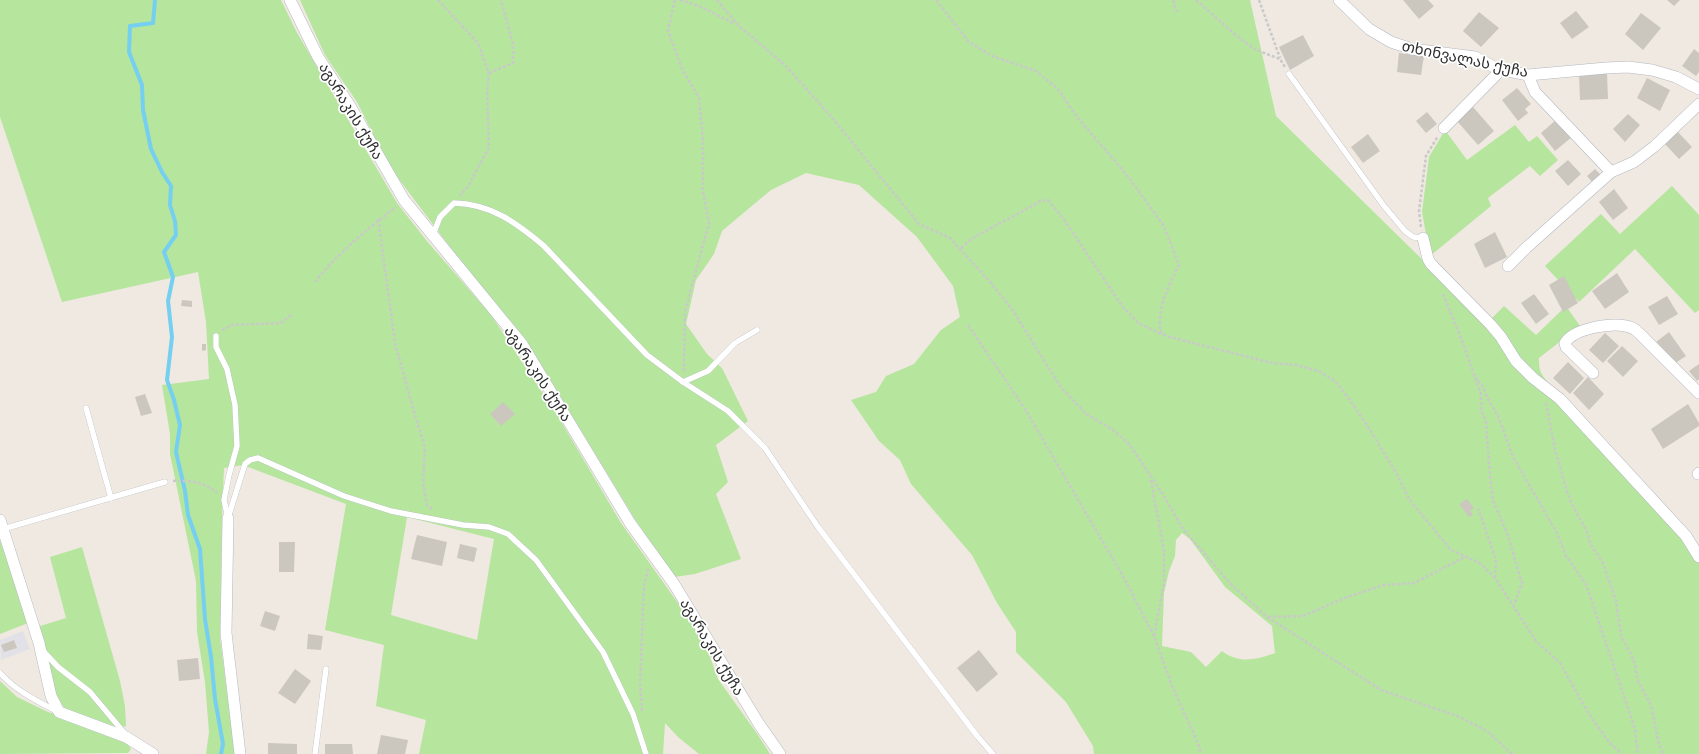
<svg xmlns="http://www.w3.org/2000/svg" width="1699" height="754" font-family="Figtree,'Noto Sans Georgian',sans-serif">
	<rect width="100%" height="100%" fill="#efe9e1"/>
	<polygon fill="#e3e1e8" points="23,631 30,649 1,660 0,640"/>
	<g fill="#b6e59e" fill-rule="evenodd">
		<path d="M0 0H281L296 31 397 203 426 240 491 315 556 413 621 523 690 620 706 646 718 679 758 735 770 754H699L678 737 665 723 663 754H419L426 720 376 706 384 645 325 630 346 504 243 465 224 468 222 518 220 638 235 754H206L209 732 205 682 197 632 196 581 170 454V434L162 385 209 379 206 322 198 272 62 302 0 117ZM407 517 494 539 477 640 391 615Z"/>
		<path d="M300 0H1250L1276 116 1489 325 1690 547 1699 563V754H1094L1093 746 1066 702 1016 652V632L997 603 972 555 911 484 900 460 879 441 851 400 876 392 886 376 914 364 941 330 960 317 953 286 917 237 859 185 806 173 771 190 722 231 714 254 696 280 686 324 707 354 722 368 748 421 716 445 728 482 716 494 741 559 695 574 674 577 636 521 529 345 450 247 389 166 357 102 325 55ZM1182 533 1190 539 1225 587 1272 626 1275 653C1256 660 1239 664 1222 651L1206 667 1191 652 1162 646 1164 593 1169 571 1175 556 1176 540Z"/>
		<polygon points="1515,125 1529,142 1537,136 1558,160 1540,176 1530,166 1488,198 1491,206 1430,256 1422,212 1429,157 1445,130 1467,160"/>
		<polygon points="1672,186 1699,215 1699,310 1695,313 1635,249 1579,302 1545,266 1601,214 1620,234"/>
		<path d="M1504 306 1536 335 1566 306 1580 326 1539 358C1538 373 1544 379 1555 389L1535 377 1490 320Z"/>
		<polygon points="0,540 28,623 0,634"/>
		<polygon points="82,547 120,681 125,706 126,726 116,729 65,709 57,696 48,669 37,627 66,618 50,557"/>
		<polygon points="0,681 17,697 48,712 74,720 127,743 131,749 128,753 0,754"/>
	</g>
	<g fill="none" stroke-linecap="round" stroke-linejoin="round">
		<polyline stroke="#75cff0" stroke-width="4" points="155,0 153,23 130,26 129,52 142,85 143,110 151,149 162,172 171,186 170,205 175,221 176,235 164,252 173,277 168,301 172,337 167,380 174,400 180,425 176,452 185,491 188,515 200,549 205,619 211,657 215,699 223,744 221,754"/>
	</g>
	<g fill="#cbc7bf">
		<polygon points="1403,0 1428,0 1434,6 1419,19"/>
		<polygon points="1667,0 1680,0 1674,6"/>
		<polygon points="1576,11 1589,27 1572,39 1560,23"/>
		<polygon points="1479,12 1499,28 1481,47 1463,31"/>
		<polygon points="1641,13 1661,28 1643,50 1625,34"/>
		<polygon points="1303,35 1314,56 1290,70 1279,47"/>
		<polygon points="1694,49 1699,53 1699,72 1696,76 1682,66"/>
		<polygon points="1399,53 1424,56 1421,75 1397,72"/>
		<polygon points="1607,73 1608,99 1580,100 1579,74"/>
		<polygon points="1647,78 1670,90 1660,111 1637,98"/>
		<polygon points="1517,88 1531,104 1525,109 1528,113 1518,121 1502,100"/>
		<polygon points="1473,107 1494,131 1478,145 1457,121"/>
		<polygon points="1427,112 1437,124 1426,133 1416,121"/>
		<polygon points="1628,114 1640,125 1625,142 1613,129"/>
		<polygon points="1557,119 1572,137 1555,151 1541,133"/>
		<polygon points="1677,131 1692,147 1679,159 1664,143"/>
		<polygon points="1368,134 1380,151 1363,163 1351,147"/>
		<polygon points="1568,160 1581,174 1568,186 1555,171"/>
		<polygon points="1595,169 1601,175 1593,183 1587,176"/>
		<polygon points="1614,189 1628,208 1613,220 1599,202"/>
		<polygon points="1495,232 1507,257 1485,268 1474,244"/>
		<polygon points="1617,273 1629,292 1605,309 1592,291"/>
		<polygon points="1564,276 1578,303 1563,312 1549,285"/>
		<polygon points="1534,294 1549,314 1536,324 1521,303"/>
		<polygon points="1667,296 1678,314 1659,325 1648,307"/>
		<polygon points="182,300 192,301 192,307 181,306"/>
		<polygon points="1669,332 1686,356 1674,364 1656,342"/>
		<polygon points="1605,333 1619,346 1603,363 1589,350"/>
		<polygon points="202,344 206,344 206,350 202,351"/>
		<polygon points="1622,346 1638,361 1623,377 1607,361"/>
		<polygon points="1568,362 1584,378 1570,394 1553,378"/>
		<polygon points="1699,364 1699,379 1697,381 1689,371"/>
		<polygon points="1588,377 1604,394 1589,410 1573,393"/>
		<polygon points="145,394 152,413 141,416 135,397"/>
		<polygon points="503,402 515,414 501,426 490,414"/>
		<polygon points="1688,404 1699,423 1699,426 1663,449 1651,429"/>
		<polygon points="1467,499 1474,508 1470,511 1473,515 1469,517 1459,504"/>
		<polygon points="417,535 447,542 442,566 411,559"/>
		<polygon points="279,542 295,542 294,572 279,572"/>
		<polygon points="460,544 477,548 474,562 457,558"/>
		<polygon points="265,611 280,616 275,631 260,626"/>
		<polygon points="308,634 323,636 321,650 307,649"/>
		<polygon points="14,640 17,648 4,652 1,645"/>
		<polygon points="979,650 998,674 977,692 957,668"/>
		<polygon points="198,658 200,679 179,681 177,660"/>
		<polygon points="295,669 311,681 295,704 278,693"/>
		<polygon points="381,735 408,740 405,754 377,754"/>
		<polygon points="268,743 297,744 297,754 268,754"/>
		<polygon points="325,744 352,744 353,754 325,754"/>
	</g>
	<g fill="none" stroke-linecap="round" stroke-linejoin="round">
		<g stroke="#b4b7c1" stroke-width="6">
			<g id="service">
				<polyline points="1289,74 1384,206 1405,231 1413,237 1423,238"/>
				<path d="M433 235 440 217 454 203C491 204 515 222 543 245L647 355 683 382 708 371 735 343 757 330"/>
				<polyline points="216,336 216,347 227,369 235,405 237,446 229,475 224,500 228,518"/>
				<polyline points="683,382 728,411 765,448 818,527 978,737 993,754"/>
				<polyline points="86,408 111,498"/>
				<polyline points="228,518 245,464 250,460 258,458 344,496 391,511 463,525 489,527 508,534 536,560 603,652 633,714 646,754"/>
				<polyline points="3,529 165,482"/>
				<polyline points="44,652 58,667 90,692 126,735"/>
				<path d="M0 673C16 691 37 701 58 712"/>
				<polyline points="315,754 326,669"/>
			</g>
		</g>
		<g stroke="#b4b7c1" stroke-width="12">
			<g id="minor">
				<polyline points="290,0 318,57 350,106 404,200 522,344 630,523 674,584 759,724 780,754"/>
				<polyline points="1339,0 1369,29 1391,42 1412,49 1475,57 1498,69 1528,75 1606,68 1628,67 1652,70 1676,77 1699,89"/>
				<polyline points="1528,75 1535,92 1611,172"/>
				<polyline points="1444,128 1496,75 1498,69"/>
				<polyline points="1423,238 1428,259 1431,264 1491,325 1501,337 1516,361 1533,378 1560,399 1686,536 1699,557"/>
				<polyline points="1508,266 1526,248 1611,172 1634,162 1655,146 1699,104"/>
				<path d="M1593 373 1566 347 1565 343C1574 328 1610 323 1626 326 1632 327 1635 329 1639 333L1699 393"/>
				<polyline points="1698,474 1699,473"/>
				<polyline points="228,518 226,633 240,754"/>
				<polyline points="0,520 39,643 51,696 59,712 126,737 153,754"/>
			</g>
		</g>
		<g stroke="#c9c9c9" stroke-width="2.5" stroke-dasharray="3 2" stroke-linecap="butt">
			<polyline points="438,0 478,43 489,73 487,93 489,147 469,185 460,196"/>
			<polyline points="675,0 668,30 681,67 699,98 703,139 703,191 709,223 685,311 684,372"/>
			<polyline points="680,0 699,6 735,24"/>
			<polyline points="717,0 738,25 787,67 833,119 919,224 950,238 990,282 1012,309 1060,386 1086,414 1112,429 1129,444 1162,493 1183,529 1230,583 1267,617 1381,690 1457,716 1487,731 1512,754"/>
			<path d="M936 0 969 42 992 56 1036 71 1057 88 1077 117 1126 174 1164 226 1179 265C1168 287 1158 306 1160 331L1166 336 1272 363 1296 365 1319 371 1335 381 1349 399 1370 430 1397 474 1409 499 1451 550 1480 563 1495 578 1536 641 1560 663 1590 716 1609 742 1622 754"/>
			<polyline points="1173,0 1177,12"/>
			<polyline points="1196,0 1237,36 1256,50 1280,59 1285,67"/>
			<polyline points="1259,0 1280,58"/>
			<polyline points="489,73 513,63 513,44 501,0"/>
			<polyline points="379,219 380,233 395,343 416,419 425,447 423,482 427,505 433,510"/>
			<polyline points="1421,227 1419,211 1426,156 1438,136"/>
			<polyline points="961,248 971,239 1041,201 1048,200 1063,218 1122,306 1138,323 1164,335"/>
			<path d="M315 282C338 253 367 229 396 207"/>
			<polyline points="1443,294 1463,343 1481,395 1481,410 1486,422 1490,476 1493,501 1507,533 1522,583 1514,605"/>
			<polyline points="968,325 1025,409 1124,578 1154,636"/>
			<polyline points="222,330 232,325 281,323 292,314"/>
			<polyline points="1475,377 1482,385 1487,397 1498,416 1513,457 1557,533 1566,556 1586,584 1635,729 1638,754"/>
			<polyline points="1546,403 1555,450 1569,498 1588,534 1590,544 1603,563 1616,601 1621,636 1634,660 1638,681 1651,705 1659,744 1663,754"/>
			<polyline points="1151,480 1164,550 1164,583 1154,636 1172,686 1198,743 1201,754"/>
			<path d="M173 481C189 480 205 482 217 493"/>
			<polyline points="1478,508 1496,560 1495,578"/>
			<polyline points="1268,617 1303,616 1347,597 1384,585 1414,583 1465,557"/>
			<polyline points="642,711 640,683 644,584 649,567"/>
		</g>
		<use href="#service" stroke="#fff" stroke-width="5.5"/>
		<use href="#minor" stroke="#fff" stroke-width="11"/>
	</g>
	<g text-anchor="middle" stroke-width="3.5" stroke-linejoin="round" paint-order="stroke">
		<g font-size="15" fill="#2e2e2e" stroke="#fff">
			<text transform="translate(1465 59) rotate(12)" y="5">თხინვალას ქუჩა</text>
			<text transform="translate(351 111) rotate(59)" y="5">აგარაკის ქუჩა</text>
			<text transform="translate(538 374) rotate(57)" y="5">აგარაკის ქუჩა</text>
			<text transform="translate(712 647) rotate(59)" y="5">აგარაკის ქუჩა</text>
		</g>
	</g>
</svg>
